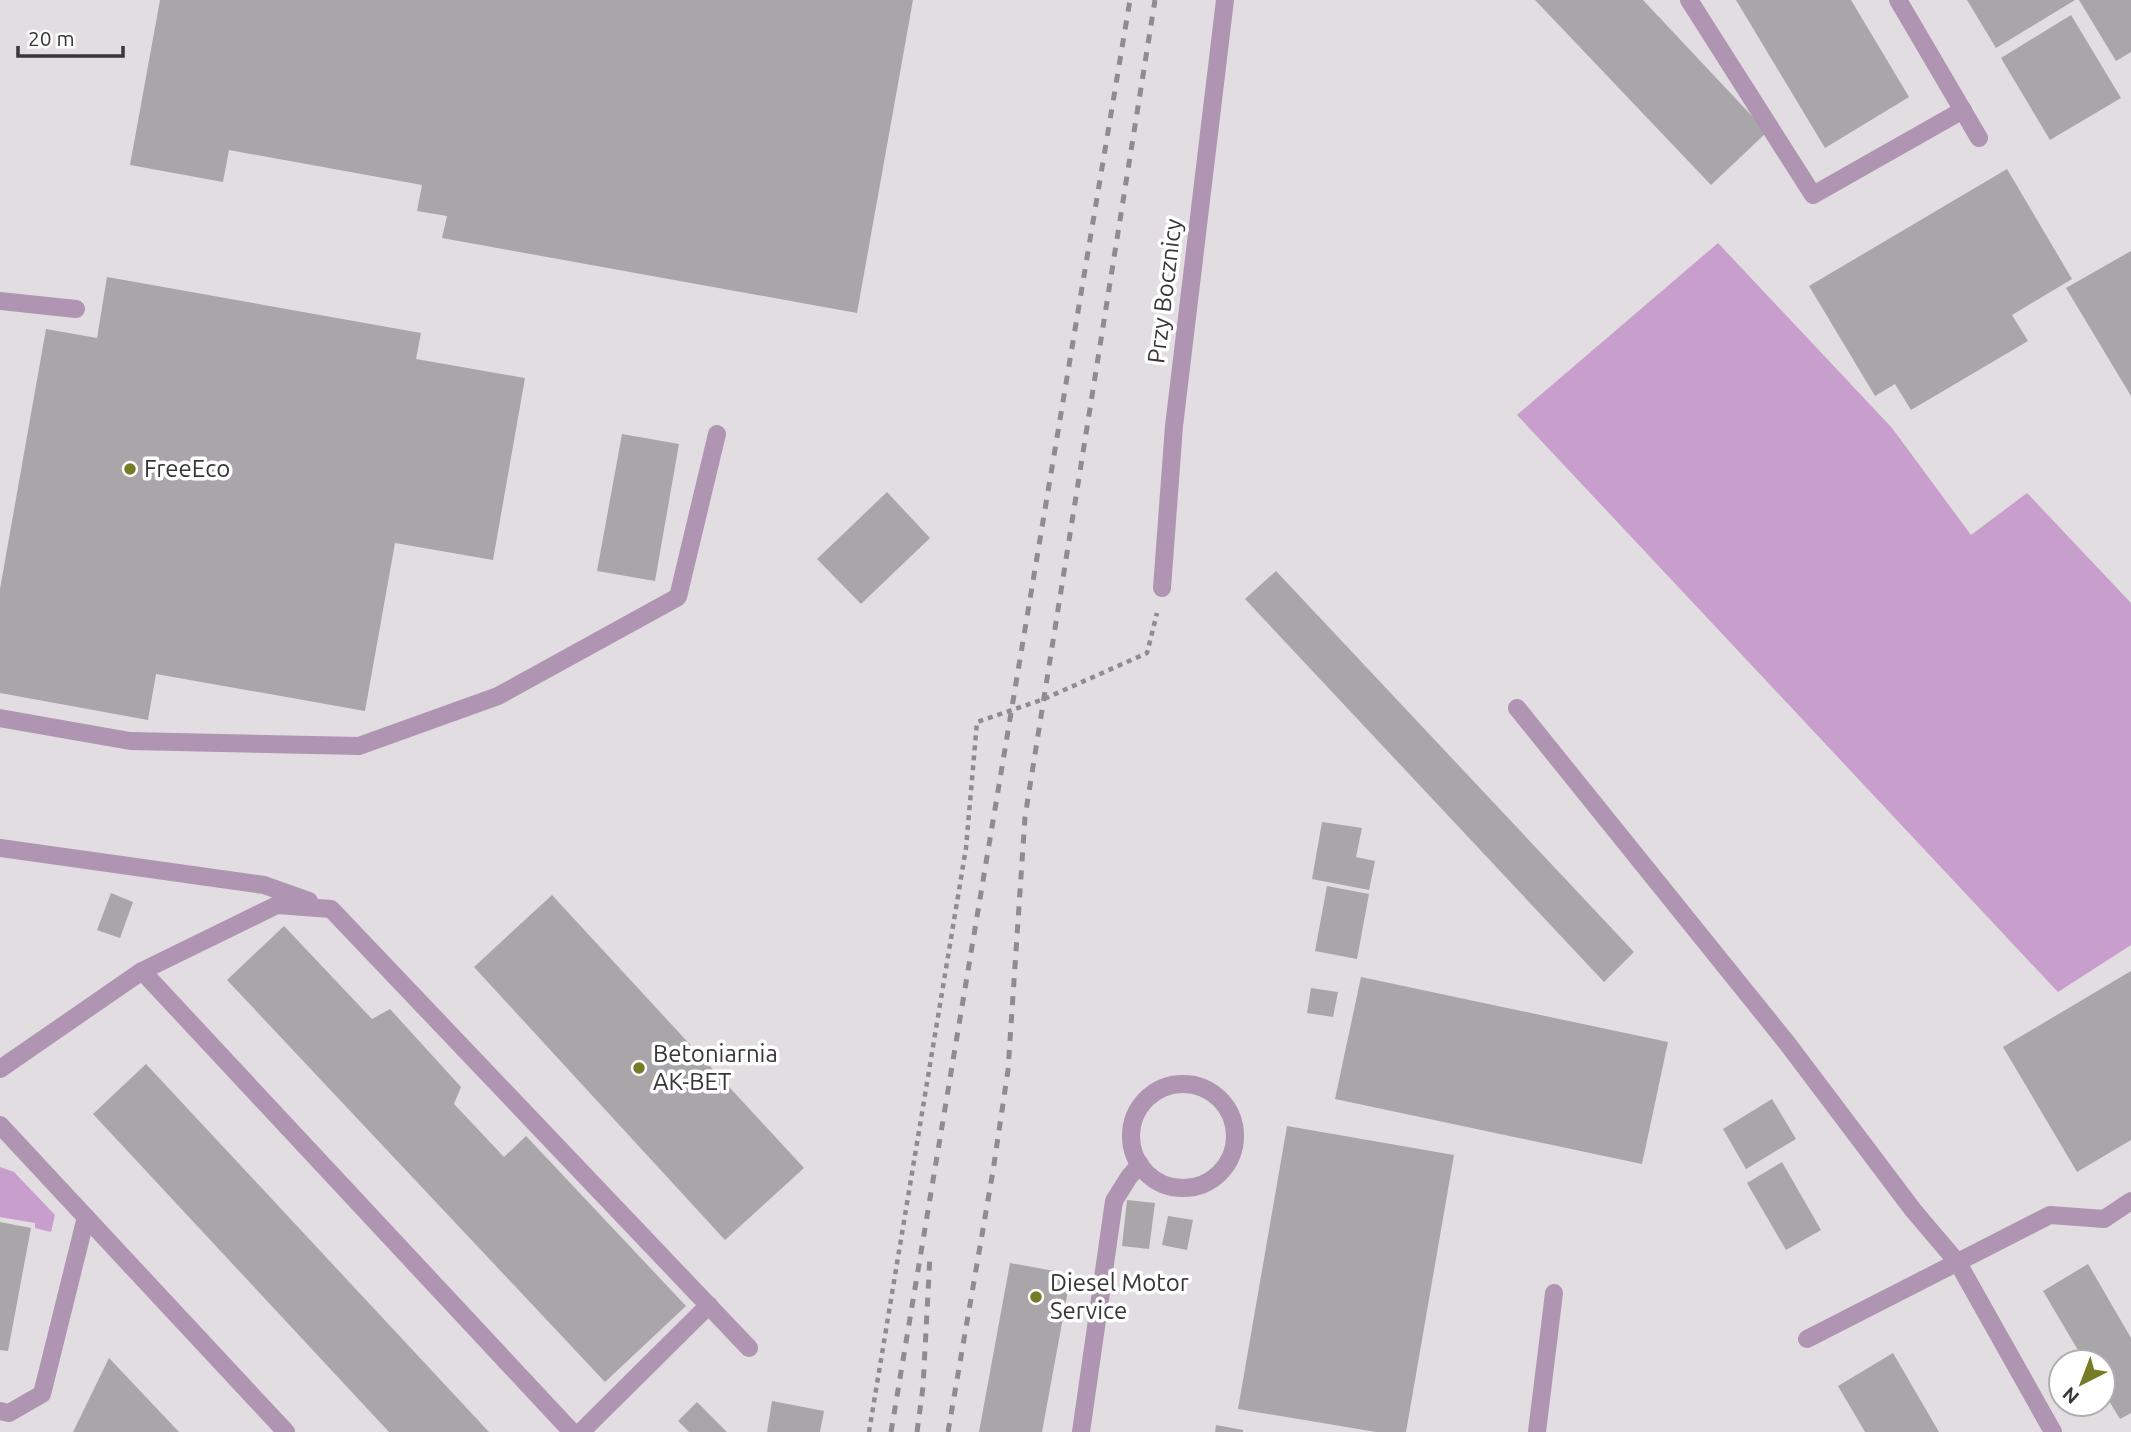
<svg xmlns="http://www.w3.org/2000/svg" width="2131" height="1432" font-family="Ubuntu,sans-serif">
	<rect width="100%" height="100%" fill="#e1dde1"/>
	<g fill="#c89ecc">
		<polygon points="1718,243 1892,428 1971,535 2027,493 2131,603 2131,945 2058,992 1517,415"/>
		<polygon points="0,1167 14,1172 55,1215 51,1232 35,1228 35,1223 0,1217"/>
	</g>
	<g fill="#a9a6aa">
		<polygon points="160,0 913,0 857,313 442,238 447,216 417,211 422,185 229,150 223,182 130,165"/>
		<polygon points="1535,0 1643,0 1767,132 1711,185"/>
		<polygon points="1736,0 1851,0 1909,97 1825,148"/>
		<polygon points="1967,0 2075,0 1996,48"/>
		<polygon points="2079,0 2131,0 2131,52 2116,61"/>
		<polygon points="2071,15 2121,98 2050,140 2001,58"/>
		<polygon points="2007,169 2072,279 2012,315 2028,341 1911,410 1895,384 1875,396 1809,286"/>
		<polygon points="2131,251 2131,396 2066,288"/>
		<polygon points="107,277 421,333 416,359 525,378 493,560 395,543 365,711 156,674 148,720 0,693 0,589 46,329 97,338"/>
		<polygon points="622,434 679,444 655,581 597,571"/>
		<polygon points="887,492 930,538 861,604 817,559"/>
		<polygon points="1276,571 1634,952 1604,982 1245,599"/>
		<polygon points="1322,822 1362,828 1356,857 1375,861 1369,890 1312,879"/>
		<polygon points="1327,886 1369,894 1357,959 1315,951"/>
		<polygon points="111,893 133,902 120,938 97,930"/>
		<polygon points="552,895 804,1168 725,1240 474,967"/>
		<polygon points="284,926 372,1019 390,1009 461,1087 454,1104 504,1157 526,1136 686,1306 605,1382 227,980"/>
		<polygon points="2131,971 2131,1140 2077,1172 2003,1047"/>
		<polygon points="1361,977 1668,1042 1642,1164 1335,1099"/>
		<polygon points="1311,988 1338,992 1333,1017 1307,1013"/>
		<polygon points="146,1064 489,1432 389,1432 93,1114"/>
		<polygon points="1772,1099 1796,1139 1746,1169 1723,1129"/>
		<polygon points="1287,1126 1454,1155 1406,1432 1376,1432 1238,1409"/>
		<polygon points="1782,1162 1821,1230 1786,1250 1747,1183"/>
		<polygon points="1127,1200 1155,1203 1149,1249 1122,1246"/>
		<polygon points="1168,1216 1193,1220 1187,1250 1162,1245"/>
		<polygon points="0,1222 31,1228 8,1351 0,1350"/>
		<polygon points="1010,1263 1071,1274 1042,1432 979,1432"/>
		<polygon points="2088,1264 2131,1338 2131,1413 2120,1419 2103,1391 2103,1362 2085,1362 2043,1291"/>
		<polygon points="1893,1353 1939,1432 1865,1432 1838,1386"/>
		<polygon points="109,1358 179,1432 73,1432"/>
		<polygon points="772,1401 824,1411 820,1432 767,1432"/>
		<polygon points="697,1402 727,1432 689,1432 678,1421"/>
		<polygon points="1216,1425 1243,1430 1243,1432 1215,1432"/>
	</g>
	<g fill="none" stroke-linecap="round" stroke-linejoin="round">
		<polyline stroke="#8f8c8f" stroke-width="4.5" stroke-dasharray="5 5" stroke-linecap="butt" points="869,1432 966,848 977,722 1044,699 1147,653 1157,613"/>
		<g stroke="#af95b2" stroke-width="18">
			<polyline points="1689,0 1813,195 1963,110"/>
			<polyline points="1898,0 1979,138"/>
			<polyline points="0,301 76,309"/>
			<polyline points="1162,588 1174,426 1225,0"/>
			<polyline points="1517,708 1787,1043 1913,1210 1958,1263 2053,1432"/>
			<polyline points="0,718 130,741 359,746 498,696 678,597 717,434"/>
			<polyline points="0,848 264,885 309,901"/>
			<polyline points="142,971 277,905 331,909 749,1348"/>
			<polyline points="0,1069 142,971 572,1432"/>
			<circle cx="1183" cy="1136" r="52"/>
			<polyline points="0,1125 286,1432"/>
			<polyline points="1807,1339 2050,1215 2104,1219 2131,1201"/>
			<polyline points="0,1411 9,1413 42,1394 86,1217"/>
			<polyline points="581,1432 709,1305"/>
			<polyline points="1081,1432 1114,1201 1129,1177 1140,1164"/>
			<polyline points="1537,1432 1554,1293"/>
		</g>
		<g stroke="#8f8c8f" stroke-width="5" stroke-dasharray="9 9" stroke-linecap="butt">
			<polyline points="891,1432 1130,0"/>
			<polyline points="917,1432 923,1387 930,1255"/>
			<polyline points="948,1432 993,1171 1008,1070 1025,817 1155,0"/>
		</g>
	</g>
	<g fill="#767c26" stroke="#fff" stroke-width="2.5">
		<circle cx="130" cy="469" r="7"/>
		<circle cx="639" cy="1068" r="7"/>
		<circle cx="1036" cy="1297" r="7"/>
	</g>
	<g text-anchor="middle" stroke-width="7" stroke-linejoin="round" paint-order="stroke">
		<g font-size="24" fill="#383638" stroke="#fff">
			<text transform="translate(1165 291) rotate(-83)" y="8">Przy Bocznicy</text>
		</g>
		<g font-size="24" fill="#383638" stroke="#fff" text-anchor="start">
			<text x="144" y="477">FreeEco</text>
			<text x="653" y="1062">Betoniarnia<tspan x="653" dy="28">AK-BET</tspan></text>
			<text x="1050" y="1291">Diesel Motor<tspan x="1050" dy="28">Service</tspan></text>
		</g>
	</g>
	<g transform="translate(2082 1383) rotate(222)"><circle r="33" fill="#ffffff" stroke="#afafaf" stroke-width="2"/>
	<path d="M0-5L12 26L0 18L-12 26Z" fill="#767c26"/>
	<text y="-10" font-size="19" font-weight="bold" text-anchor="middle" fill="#383638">N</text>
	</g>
	<path d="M18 46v10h105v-10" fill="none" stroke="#383638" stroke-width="3.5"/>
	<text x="28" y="46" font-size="21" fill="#383638" stroke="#ffffff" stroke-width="5" paint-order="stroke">20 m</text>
</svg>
